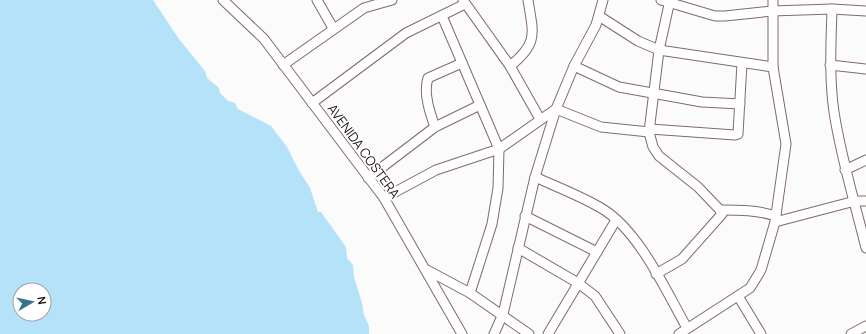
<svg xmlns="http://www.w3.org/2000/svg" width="866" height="334" font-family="Manrope,sans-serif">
	<rect width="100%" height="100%" fill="#fbfbfb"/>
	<path fill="#b3e2f9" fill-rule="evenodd" d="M0 0H153L179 39 205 71 207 78 219 88 220 93 228 101 235 103 238 109 271 126 287 147 298 169 310 188 318 212H321L346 247 347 258 353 265 354 277 362 303 364 315 369 326V334H0ZM20 290H44V314H20Z"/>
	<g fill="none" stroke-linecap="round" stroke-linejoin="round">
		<g stroke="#826a69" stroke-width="11">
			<g id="street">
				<polyline points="223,0 264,39 384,198 462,334"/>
				<polyline points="317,0 333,28"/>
				<polyline points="463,0 510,66 540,119"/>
				<polyline points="661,0 715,16 725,16 772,11 832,9 866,11"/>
				<path d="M832 9C831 43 829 77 834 112 841 158 855 203 866 248"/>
				<polyline points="442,16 499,149 498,188 492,224 470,293"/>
				<polyline points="599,16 638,41 659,50 773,67"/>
				<polyline points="283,65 364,8 392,0"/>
				<polyline points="830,65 866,69"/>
				<path d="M510 66C539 43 533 33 528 0"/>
				<polyline points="574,66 619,87 702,102 740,104"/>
				<polyline points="312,103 406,33 465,4"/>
				<path d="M435 127C430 113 423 93 428 78L462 63"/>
				<polyline points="650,129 735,135 738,134 742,63"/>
				<polyline points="845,170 866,160"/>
				<path d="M535 177C557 187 581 196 601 208 639 230 666 291 687 328"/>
				<polyline points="368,178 435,127 480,105"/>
				<polyline points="384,198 436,170 499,149 556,109 601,127 649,132"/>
				<path d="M720 210C740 210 757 210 776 216"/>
				<polyline points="525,216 597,252"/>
				<polyline points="775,222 855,201 866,201"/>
				<polyline points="518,248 578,283 595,296 620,334"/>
				<polyline points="427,270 470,293 529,334"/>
				<polyline points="656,274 682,259 722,214 720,210 698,187 659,156 653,147 649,132 659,50 670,0"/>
				<polyline points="738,296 761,334"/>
				<polyline points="494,334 503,314 535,177 556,109 574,66 596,25 603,0"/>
				<polyline points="548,334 616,220"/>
				<polyline points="679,334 750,288 761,270 775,222 786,144 773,67 773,0"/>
				<polyline points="851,334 866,326"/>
			</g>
		</g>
		<use href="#street" stroke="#fff" stroke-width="9"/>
	</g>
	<g text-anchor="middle" stroke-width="4" stroke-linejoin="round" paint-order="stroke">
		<g font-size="13" fill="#1a1111" stroke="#fff">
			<text transform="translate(364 151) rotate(54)" y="5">AVENIDA COSTERA</text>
		</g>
	</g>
	<g transform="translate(32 302) rotate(81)"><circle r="19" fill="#ffffff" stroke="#a3a0a0"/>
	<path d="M0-3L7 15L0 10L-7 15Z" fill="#38728b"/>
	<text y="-6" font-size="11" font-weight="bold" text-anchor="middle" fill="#1a1111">N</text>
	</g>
</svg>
